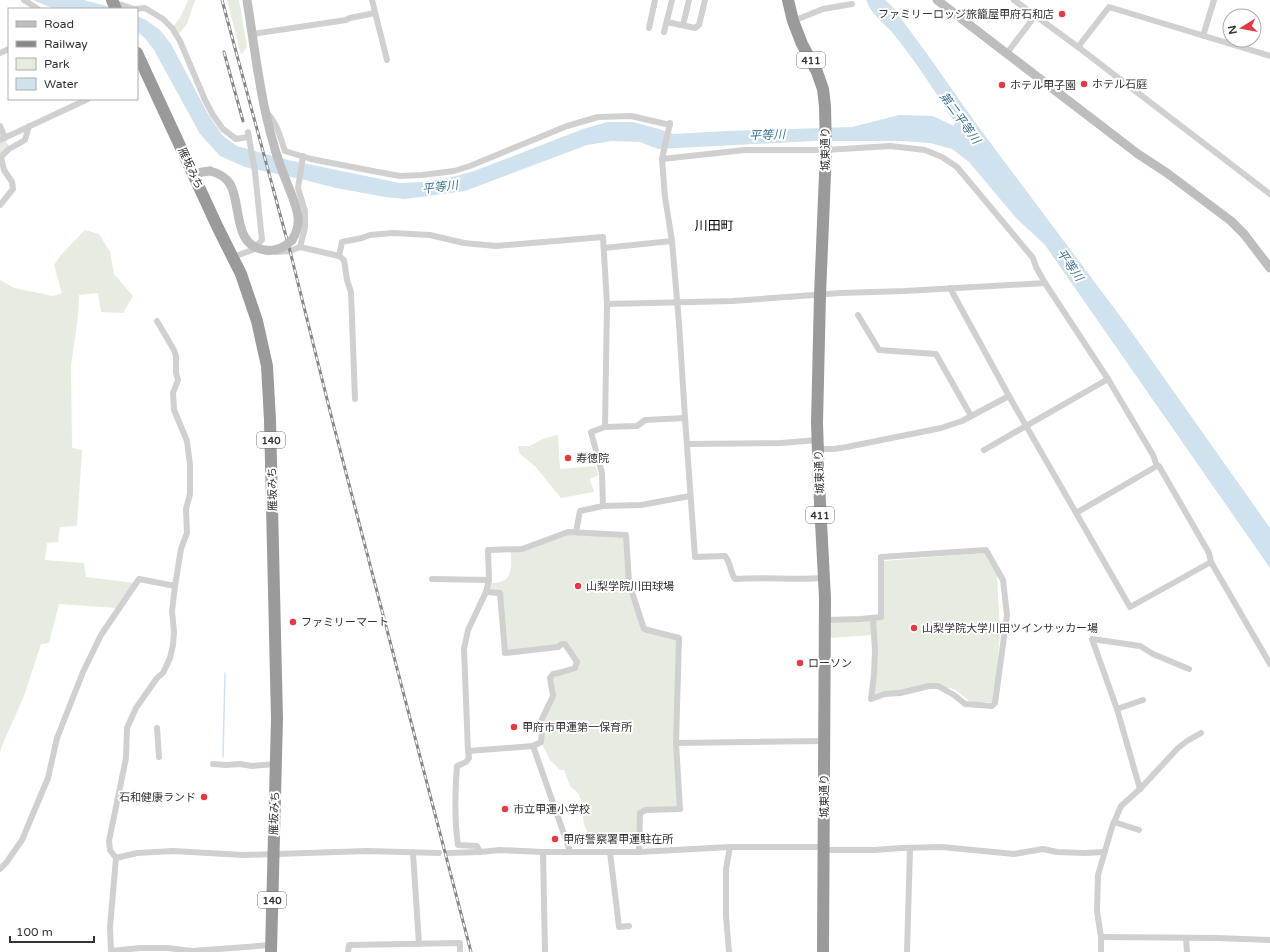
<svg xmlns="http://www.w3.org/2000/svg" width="1270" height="952" font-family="'Varela Round','Noto Sans JP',sans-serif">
	<rect width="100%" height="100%" fill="#fff"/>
	<g fill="#e6ecdf">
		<polygon points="188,0 195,0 187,24 178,35 173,27 181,16"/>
		<polygon points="227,0 239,0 247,47 241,55"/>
		<polygon points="0,134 10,147 0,156"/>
		<polygon points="85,230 99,234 110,252 114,274 133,296 123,313 101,312 98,293 79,295 78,316 71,366 72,448 82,450 77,526 60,527 58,542 47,543 45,560 84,563 86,577 134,583 116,608 59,604 49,643 41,644 24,696 1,748 0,754 0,280 14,288 53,296 62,293 54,265 61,255"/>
		<polygon points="558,435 560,469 595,466 599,475 590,479 594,492 561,498 535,466 520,454 518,446 530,446 545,438"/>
		<path d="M568 532 626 535 627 567 644 629 679 638 676 743 680 809H641L638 811 637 836 611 833 589 834C583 826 582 817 584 808L578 793 570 786 564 770H560L550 760 541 742V721L553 696 550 678 575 668 577 662 565 644 505 653 500 594 488 589 489 583C514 584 511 569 511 550Z"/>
		<polygon points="984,553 997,575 1000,634 994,702 970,702 956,690 951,688 944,688 938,684 874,696 875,635 828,638 828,622 883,619 883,561"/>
	</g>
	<g fill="#cfe2ee">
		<polygon points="33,0 84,0 118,9 54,9"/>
		<path d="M866 0H885L892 6 930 58 977 125 1126 324 1270 528V568L1045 245 1016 218 969 162 952 149 930 143 902 141H814L658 149 640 142 612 141 587 145 465 191 405 199 385 197 336 188 305 180 245 167 220 156 200 134 154 50 144 37 137 32V16L146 20 160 30 171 44 208 114 223 136 237 146 288 160 400 183 422 182 449 178 474 171 583 129 607 122H633L659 129 673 134 727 131 852 127 899 115 933 116 954 126 955 123C936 93 917 63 895 36 886 24 871 15 866 0Z"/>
	</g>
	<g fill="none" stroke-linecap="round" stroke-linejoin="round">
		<polyline stroke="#cfe2ee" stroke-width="1.5" points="223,757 225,673"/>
		<g stroke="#d0d0d0" stroke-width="6">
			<polyline points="24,0 38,9"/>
			<polyline points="372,0 387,60"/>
			<polyline points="1014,0 1078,47 1270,194"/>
			<polyline points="113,2 134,9 145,8 163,19 172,28 180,41 205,100 213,115 223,129 236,139 248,137"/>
			<polyline points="793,21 823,9 852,4"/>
			<polyline points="667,22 695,28 699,25 705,0"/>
			<polyline points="683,25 689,0"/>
			<polyline points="649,28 655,0"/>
			<polyline points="664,32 672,0"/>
			<polyline points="252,34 346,20 350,18 375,13"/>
			<polyline points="1203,36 1214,0"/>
			<polyline points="1078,47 1109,7 1270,56"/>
			<polyline points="0,53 9,49"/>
			<polyline points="1007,53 1035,16"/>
			<path d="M266 112C277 122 280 137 285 151L311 159 378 172 400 176 422 175 454 171 470 166 567 126 598 117 631 116 670 125"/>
			<path d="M670 123 662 159 665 197 672 241 679 323 685 418 695 557 725 556C731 563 730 572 735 579 765 577 794 580 824 578"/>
			<polyline points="0,126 5,138"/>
			<polyline points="0,140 88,99"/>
			<polyline points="0,205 13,189 12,182 4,170 1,157 9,149 25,140 29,126"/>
			<polyline points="300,247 339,256 344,260 347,280 351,292 355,399"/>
			<polyline points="604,248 672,241"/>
			<polyline points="276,252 290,251 300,247 305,228 305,211 298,188 303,156"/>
			<polyline points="339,256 342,242 362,238 370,235 393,233 430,235 464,243 496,246 603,237 607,304 605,427 591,432 602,473 603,506 580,511 576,532"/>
			<polyline points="233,257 252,250 262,240 255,172 248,132"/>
			<polyline points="1045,283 1108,379 1153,455 1157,466"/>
			<polyline points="950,288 1009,396 1130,607 1211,562 1209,553 1159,466 1157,466 1076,513"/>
			<polyline points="607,304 733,301 841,293 905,291 1045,283 1036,267 1033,258 957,167 942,157 925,150 890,146 826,150 745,150 662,159"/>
			<polyline points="858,315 879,350 936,354 971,416"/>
			<polyline points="605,427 637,426 645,420 685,418"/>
			<polyline points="687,444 781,443 818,440"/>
			<polyline points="818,449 834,449 847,447 941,428 962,421 1009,396"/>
			<polyline points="984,450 1108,379"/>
			<polyline points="603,506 641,505 690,496"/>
			<polyline points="1211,562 1270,664"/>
			<polyline points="432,579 489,580"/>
			<polyline points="486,592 500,593 505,653 558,647 562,644 565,644 577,662 575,668 562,672 553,674 550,678 553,696 541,721 542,731 541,742 533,746"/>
			<polyline points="825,620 861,619 881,617 881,557 986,550 1003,580 1007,615 995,703 992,706 965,704 954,695 938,686 929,686 900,693 885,694 871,699 874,674 875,651 873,618"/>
			<polyline points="1117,709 1143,700"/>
			<polyline points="157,728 159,757"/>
			<polyline points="676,743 824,741"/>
			<path d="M468 751 469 758 466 762 457 766C455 793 454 819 458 845L477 846 480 852"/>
			<polyline points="213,764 226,765 240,764 252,766 276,764"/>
			<polyline points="1140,789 1117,709 1092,639 1140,646 1153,654 1189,669"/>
			<polyline points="1114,822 1139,830"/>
			<polyline points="543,852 545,952"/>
			<polyline points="610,852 619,927 629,926"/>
			<polyline points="639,852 730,847"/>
			<polyline points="413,853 419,944"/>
			<polyline points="448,853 480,852 500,850 543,852 639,852 640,813 646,810 680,809 676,743 679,638 644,629 629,583 626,535 568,532 522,549 488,550 489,580 486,592 468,630 464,649 468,751 533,746 570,851"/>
			<polyline points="116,858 137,853 173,851 243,855 367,851 439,853"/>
			<polyline points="0,869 6,863 22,840 48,778 57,738 83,672 101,635 139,579 175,586"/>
			<polyline points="1101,937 1217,938 1270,940"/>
			<polyline points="1186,938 1187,952"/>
			<polyline points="111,951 140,948 168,948 192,951 271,945"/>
			<polyline points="111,952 110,927 116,858 110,850 109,841 126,758 127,728 136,708 157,678 163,673 170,658 173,645 174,632 172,611 175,586 181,549 187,533 186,509 190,494 190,465 187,441 174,410 173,393 178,380 176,373 176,356 174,350 157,321"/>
			<polyline points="348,952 349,945 460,943 460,952"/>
			<polyline points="729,952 726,916 726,869 730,847 824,847 829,850 874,850 902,848 942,847 1014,854 1043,849 1057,852 1085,853 1104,852"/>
			<polyline points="907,952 910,848"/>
			<polyline points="1101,952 1101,937 1097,911 1098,875 1112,827 1121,806 1140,789 1178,748 1187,741 1201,733"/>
		</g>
		<g stroke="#bdbdbd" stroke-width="9">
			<path d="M247 0C257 63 263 128 289 188 296 206 304 222 292 240"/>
			<polyline points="937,0 1138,154 1167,173 1231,221 1244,234 1270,268"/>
			<polyline points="194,175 202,172 210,171"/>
		</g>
		<g stroke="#9a9a9a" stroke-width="12">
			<polyline points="112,0 116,9"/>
			<polyline points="788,0 793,21 802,44 817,72 823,89 825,106 826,150 820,295 817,423 819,484 825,598 823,952"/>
			<polyline points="137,53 218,228 241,274 257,321 267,366 270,420 277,719 271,952"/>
		</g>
		<g stroke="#888" stroke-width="3">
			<g id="rail">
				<polyline points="222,0 290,251 332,419 471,952"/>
				<polyline points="224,52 243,121"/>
			</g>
		</g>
		<use href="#rail" stroke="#fff" stroke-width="1.5" stroke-dasharray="4.5" stroke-linecap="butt"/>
		<path stroke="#bdbdbd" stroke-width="9" d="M210 171C218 173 225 176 230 184 242 204 232 246 265 250 276 252 284 248 292 240"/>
	</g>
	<g fill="#e63946" stroke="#fff" stroke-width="1.5">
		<circle cx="1062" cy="14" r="4"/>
		<circle cx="1084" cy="84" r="4"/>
		<circle cx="1002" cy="85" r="4"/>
		<circle cx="568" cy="458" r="4"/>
		<circle cx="578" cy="586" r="4"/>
		<circle cx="293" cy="622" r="4"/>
		<circle cx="914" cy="628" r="4"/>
		<circle cx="800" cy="663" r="4"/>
		<circle cx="514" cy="727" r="4"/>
		<circle cx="204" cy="797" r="4"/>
		<circle cx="505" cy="809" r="4"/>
		<circle cx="555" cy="839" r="4"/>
	</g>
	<g text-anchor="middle" stroke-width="4" stroke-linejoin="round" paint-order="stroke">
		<g fill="#fff" stroke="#707070" stroke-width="1">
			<rect x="797" y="52" width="28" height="16" rx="3"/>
			<rect x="257" y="432" width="28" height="16" rx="3"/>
			<rect x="806" y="507" width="28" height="16" rx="3"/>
			<rect x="258" y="892" width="28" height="16" rx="3"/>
		</g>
		<g font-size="10" font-weight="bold" fill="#333">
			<text x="811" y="64">411</text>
			<text x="271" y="444">140</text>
			<text x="820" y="519">411</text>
			<text x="272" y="904">140</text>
		</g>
		<g font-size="11" fill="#333" stroke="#fff" text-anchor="start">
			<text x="1054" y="18" text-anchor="end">ファミリーロッジ旅籠屋甲府石和店</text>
			<text x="1092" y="88">ホテル石庭</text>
			<text x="1010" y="89">ホテル甲子園</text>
			<text x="576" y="462">寿徳院</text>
			<text x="586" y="590">山梨学院川田球場</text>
			<text x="301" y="626">ファミリーマート</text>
			<text x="922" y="632">山梨学院大学川田ツインサッカー場</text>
			<text x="808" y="667">ローソン</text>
			<text x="522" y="731">甲府市甲運第一保育所</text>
			<text x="196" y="801" text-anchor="end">石和健康ランド</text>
			<text x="513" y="813">市立甲運小学校</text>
			<text x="563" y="843">甲府警察署甲運駐在所</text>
		</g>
		<g font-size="11" fill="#333" stroke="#fff">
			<text transform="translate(825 149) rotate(-90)" y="4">城東通り</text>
			<text transform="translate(191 168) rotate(65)" y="4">雁坂みち</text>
			<text transform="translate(819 472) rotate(-92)" y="4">城東通り</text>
			<text transform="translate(272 489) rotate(-91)" y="4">雁坂みち</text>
			<text transform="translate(824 796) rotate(-90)" y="4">城東通り</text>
			<text transform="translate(274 813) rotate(-88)" y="4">雁坂みち</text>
		</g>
		<g font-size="12" font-style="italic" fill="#3f7597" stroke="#fff">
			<text transform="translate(960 118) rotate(54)" y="4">第二平等川</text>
			<text transform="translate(767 135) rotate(-2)" y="4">平等川</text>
			<text transform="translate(440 187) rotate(-7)" y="4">平等川</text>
			<text transform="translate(1070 265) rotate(55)" y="4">平等川</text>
		</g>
		<g font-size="13" fill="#000" stroke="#fff">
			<text x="714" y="230">川田町</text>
		</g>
	</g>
	<rect x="8" y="8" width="130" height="92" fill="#ffffff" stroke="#adadad"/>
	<rect x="16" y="21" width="20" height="6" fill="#bdbdbd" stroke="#adadad"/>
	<text x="44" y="28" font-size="12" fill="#333333">Road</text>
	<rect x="16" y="41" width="20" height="6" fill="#888888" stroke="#adadad"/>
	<text x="44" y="48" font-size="12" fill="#333333">Railway</text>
	<rect x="16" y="58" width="20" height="12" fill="#e6ecdf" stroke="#adadad"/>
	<text x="44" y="68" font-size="12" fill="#333333">Park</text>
	<rect x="16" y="78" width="20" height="12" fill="#cfe2ee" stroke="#adadad"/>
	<text x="44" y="88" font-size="12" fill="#333333">Water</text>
	<g transform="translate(1242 28) rotate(259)"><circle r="19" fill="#ffffff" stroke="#adadad"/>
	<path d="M0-3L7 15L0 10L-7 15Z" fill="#e63946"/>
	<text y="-6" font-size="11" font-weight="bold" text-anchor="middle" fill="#333333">N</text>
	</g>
	<path d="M10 936v6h84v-6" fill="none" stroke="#333333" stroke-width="2"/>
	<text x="16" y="936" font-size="12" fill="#333333" stroke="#ffffff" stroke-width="3" paint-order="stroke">100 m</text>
</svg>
